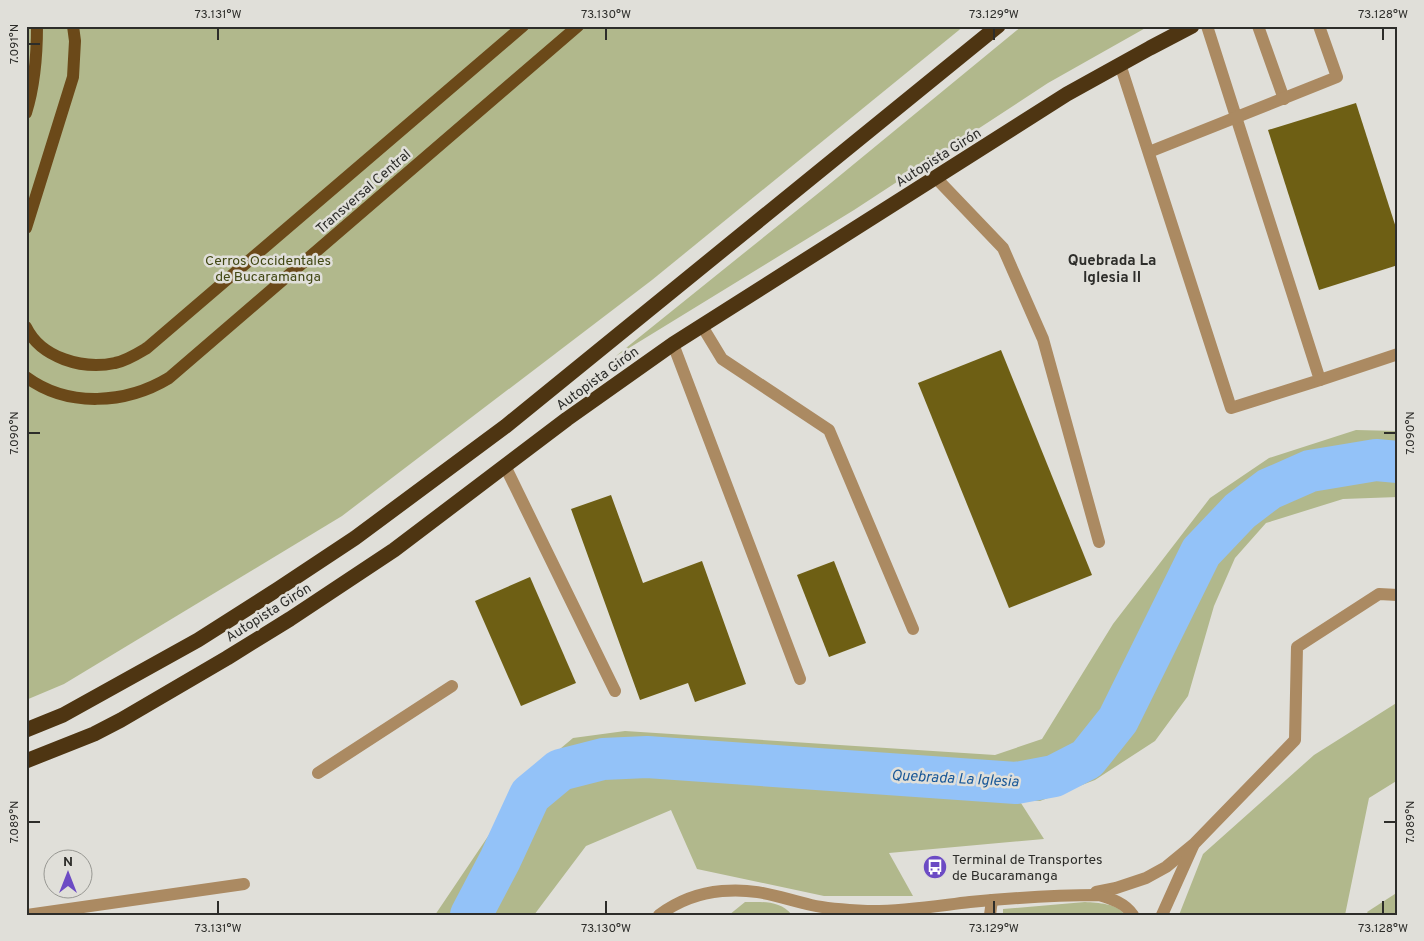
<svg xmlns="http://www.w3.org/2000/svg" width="1424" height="941" font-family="Overpass,sans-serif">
	<rect width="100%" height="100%" fill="#e0dfd9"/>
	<g fill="#b1b88c">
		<polygon points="26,26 964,26 652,280 342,516 64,684 26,700"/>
		<polygon points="1022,26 1149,26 1048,83 854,210 616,356 826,187"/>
		<polygon points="1356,430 1398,431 1398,497 1343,499 1266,523 1235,558 1214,606 1188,696 1155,741 1095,780 1040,801 1019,800 1044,839 889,853 913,896 824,896 697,869 671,810 586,846 534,915 435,915 530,774 573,738 625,731 995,755 1042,739 1113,624 1210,498 1269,458"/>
		<polygon points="1398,702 1398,780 1369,798 1345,915 1179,915 1203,854 1314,755"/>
		<polygon points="1398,892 1398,915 1369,915 1367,912"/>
		<path d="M745 902C762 902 780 900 792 915H729Z"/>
		<path d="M1085 902C1098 903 1117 903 1125 915H1003V909Z"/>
	</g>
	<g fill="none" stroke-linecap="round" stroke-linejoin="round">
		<polyline stroke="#93c2f8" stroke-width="42" points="471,915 500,860 530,795 560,770 603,759 647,757 1016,783 1054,776 1087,759 1118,720 1201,552 1240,511 1269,489 1310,471 1376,460 1398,462"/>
	</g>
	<g fill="#6e5f14">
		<polygon points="1356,103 1398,234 1398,265 1319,290 1268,130"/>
		<polygon points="1001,350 1092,575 1009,608 918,383"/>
		<polygon points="611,495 643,583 702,561 746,684 695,702 688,683 640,700 571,509"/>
		<polygon points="834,561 866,643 829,657 797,575"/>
		<polygon points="530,577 576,683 521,706 475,601"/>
	</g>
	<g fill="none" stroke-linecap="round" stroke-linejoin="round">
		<g stroke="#ab8a62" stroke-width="12">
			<polyline points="1258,26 1284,99"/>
			<polyline points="1120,64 1231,408 1320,380 1207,26"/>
			<polyline points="1149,152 1337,77 1319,26"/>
			<polyline points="936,178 1003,248 1043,339 1099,542"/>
			<polyline points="702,326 722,359 829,430 913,629"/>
			<polyline points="673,344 800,679"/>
			<polyline points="1320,380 1398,354"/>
			<polyline points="505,466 615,691"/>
			<polyline points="318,773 452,686"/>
			<polyline points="1096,892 1116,888 1146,878 1166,867 1194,844 1295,740 1297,647 1379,594 1398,595"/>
			<polyline points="27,915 244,884"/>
			<path d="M659 915C678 901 698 893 722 891 758 888 777 897 811 905 829 909 848 910 867 911 901 912 936 906 970 902 1012 898 1056 895 1099 895 1112 899 1125 903 1133 915"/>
			<polyline points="990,915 992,900"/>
			<polyline points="1162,915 1193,846"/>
		</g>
		<g stroke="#6b4919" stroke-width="12">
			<path d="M26 113C35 84 37 57 37 26"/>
			<polyline points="26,228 73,77 75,41 73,26"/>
			<path d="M26 327C41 358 83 370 115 363 126 361 137 354 147 348L523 26"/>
			<path d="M26 377C68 408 126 404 169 378L578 26"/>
		</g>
		<g stroke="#4e3512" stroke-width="15">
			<polyline points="26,730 63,715 198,640 278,589 355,538 506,426 998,26"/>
			<polyline points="26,761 94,734 121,720 227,658 290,619 394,550 567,419 673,344 1067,94 1150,48 1192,26"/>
		</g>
	</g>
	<path fill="none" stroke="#2d2d2a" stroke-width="2" d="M218 28V40M606 28V40M994 28V40M1383 28V40M28 44H40M28 433H40M1384 433H1396M28 822H40M1384 822H1396M218 901V914M606 901V914M994 901V914M1383 901V914"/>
	<defs>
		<g id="bus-disc" transform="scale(1.25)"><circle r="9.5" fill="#6c4bc4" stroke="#e0dfd9"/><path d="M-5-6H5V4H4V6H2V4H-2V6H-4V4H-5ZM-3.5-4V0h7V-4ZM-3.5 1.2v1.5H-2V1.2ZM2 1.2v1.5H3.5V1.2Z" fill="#fff"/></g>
	</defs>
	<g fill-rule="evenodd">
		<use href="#bus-disc" x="935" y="867"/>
	</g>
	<g text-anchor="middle" stroke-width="5" stroke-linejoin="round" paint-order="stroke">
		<g font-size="14" fill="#2d2d2a" stroke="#e0dfd9">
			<text transform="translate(938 157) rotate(-32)" y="5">Autopista Girón</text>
			<text transform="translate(363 191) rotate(-41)" y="5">Transversal Central</text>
			<text transform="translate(597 378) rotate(-36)" y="5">Autopista Girón</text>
			<text transform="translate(268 612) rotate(-32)" y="5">Autopista Girón</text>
		</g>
		<g font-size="14" fill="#424814" stroke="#e0dfd9">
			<text x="268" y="265">Cerros Occidentales<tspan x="268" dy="16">de Bucaramanga</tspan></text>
		</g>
		<g font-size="14" fill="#2d2d2a" stroke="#e0dfd9" text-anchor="start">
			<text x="952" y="864">Terminal de Transportes<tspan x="952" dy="16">de Bucaramanga</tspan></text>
		</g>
		<g font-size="15" font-weight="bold" fill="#2d2d2a" stroke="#e0dfd9">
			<text x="1112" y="265">Quebrada La<tspan x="1112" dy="17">Iglesia II</tspan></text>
		</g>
		<g font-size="15" font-style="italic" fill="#185797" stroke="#e0dfd9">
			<text transform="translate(955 778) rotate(3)" y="5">Quebrada La Iglesia</text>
		</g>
	</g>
	<rect width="1424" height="941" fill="none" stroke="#e0dfd9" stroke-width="55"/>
	<g transform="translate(68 874)"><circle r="24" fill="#e0dfd9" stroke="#989893"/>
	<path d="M0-4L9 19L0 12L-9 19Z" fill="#6c4bc4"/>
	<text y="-8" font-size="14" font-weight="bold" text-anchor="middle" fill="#2d2d2a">N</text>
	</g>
	<rect x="28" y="28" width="1368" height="886" fill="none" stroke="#2d2d2a" stroke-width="2"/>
	<g font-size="12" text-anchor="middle" fill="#2d2d2a">
		<text x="218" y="18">73.131°W</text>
		<text x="606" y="18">73.130°W</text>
		<text x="994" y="18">73.129°W</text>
		<text x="1383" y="18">73.128°W</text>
		<text transform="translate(14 44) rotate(-90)" y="4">7.091°N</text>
		<text transform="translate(14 433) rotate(-90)" y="4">7.090°N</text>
		<text transform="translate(1410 433) rotate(-90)" y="4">7.090°N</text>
		<text transform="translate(14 822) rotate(-90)" y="4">7.089°N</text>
		<text transform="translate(1410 822) rotate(-90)" y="4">7.089°N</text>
		<text x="218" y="932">73.131°W</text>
		<text x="606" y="932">73.130°W</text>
		<text x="994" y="932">73.129°W</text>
		<text x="1383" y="932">73.128°W</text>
	</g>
</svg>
